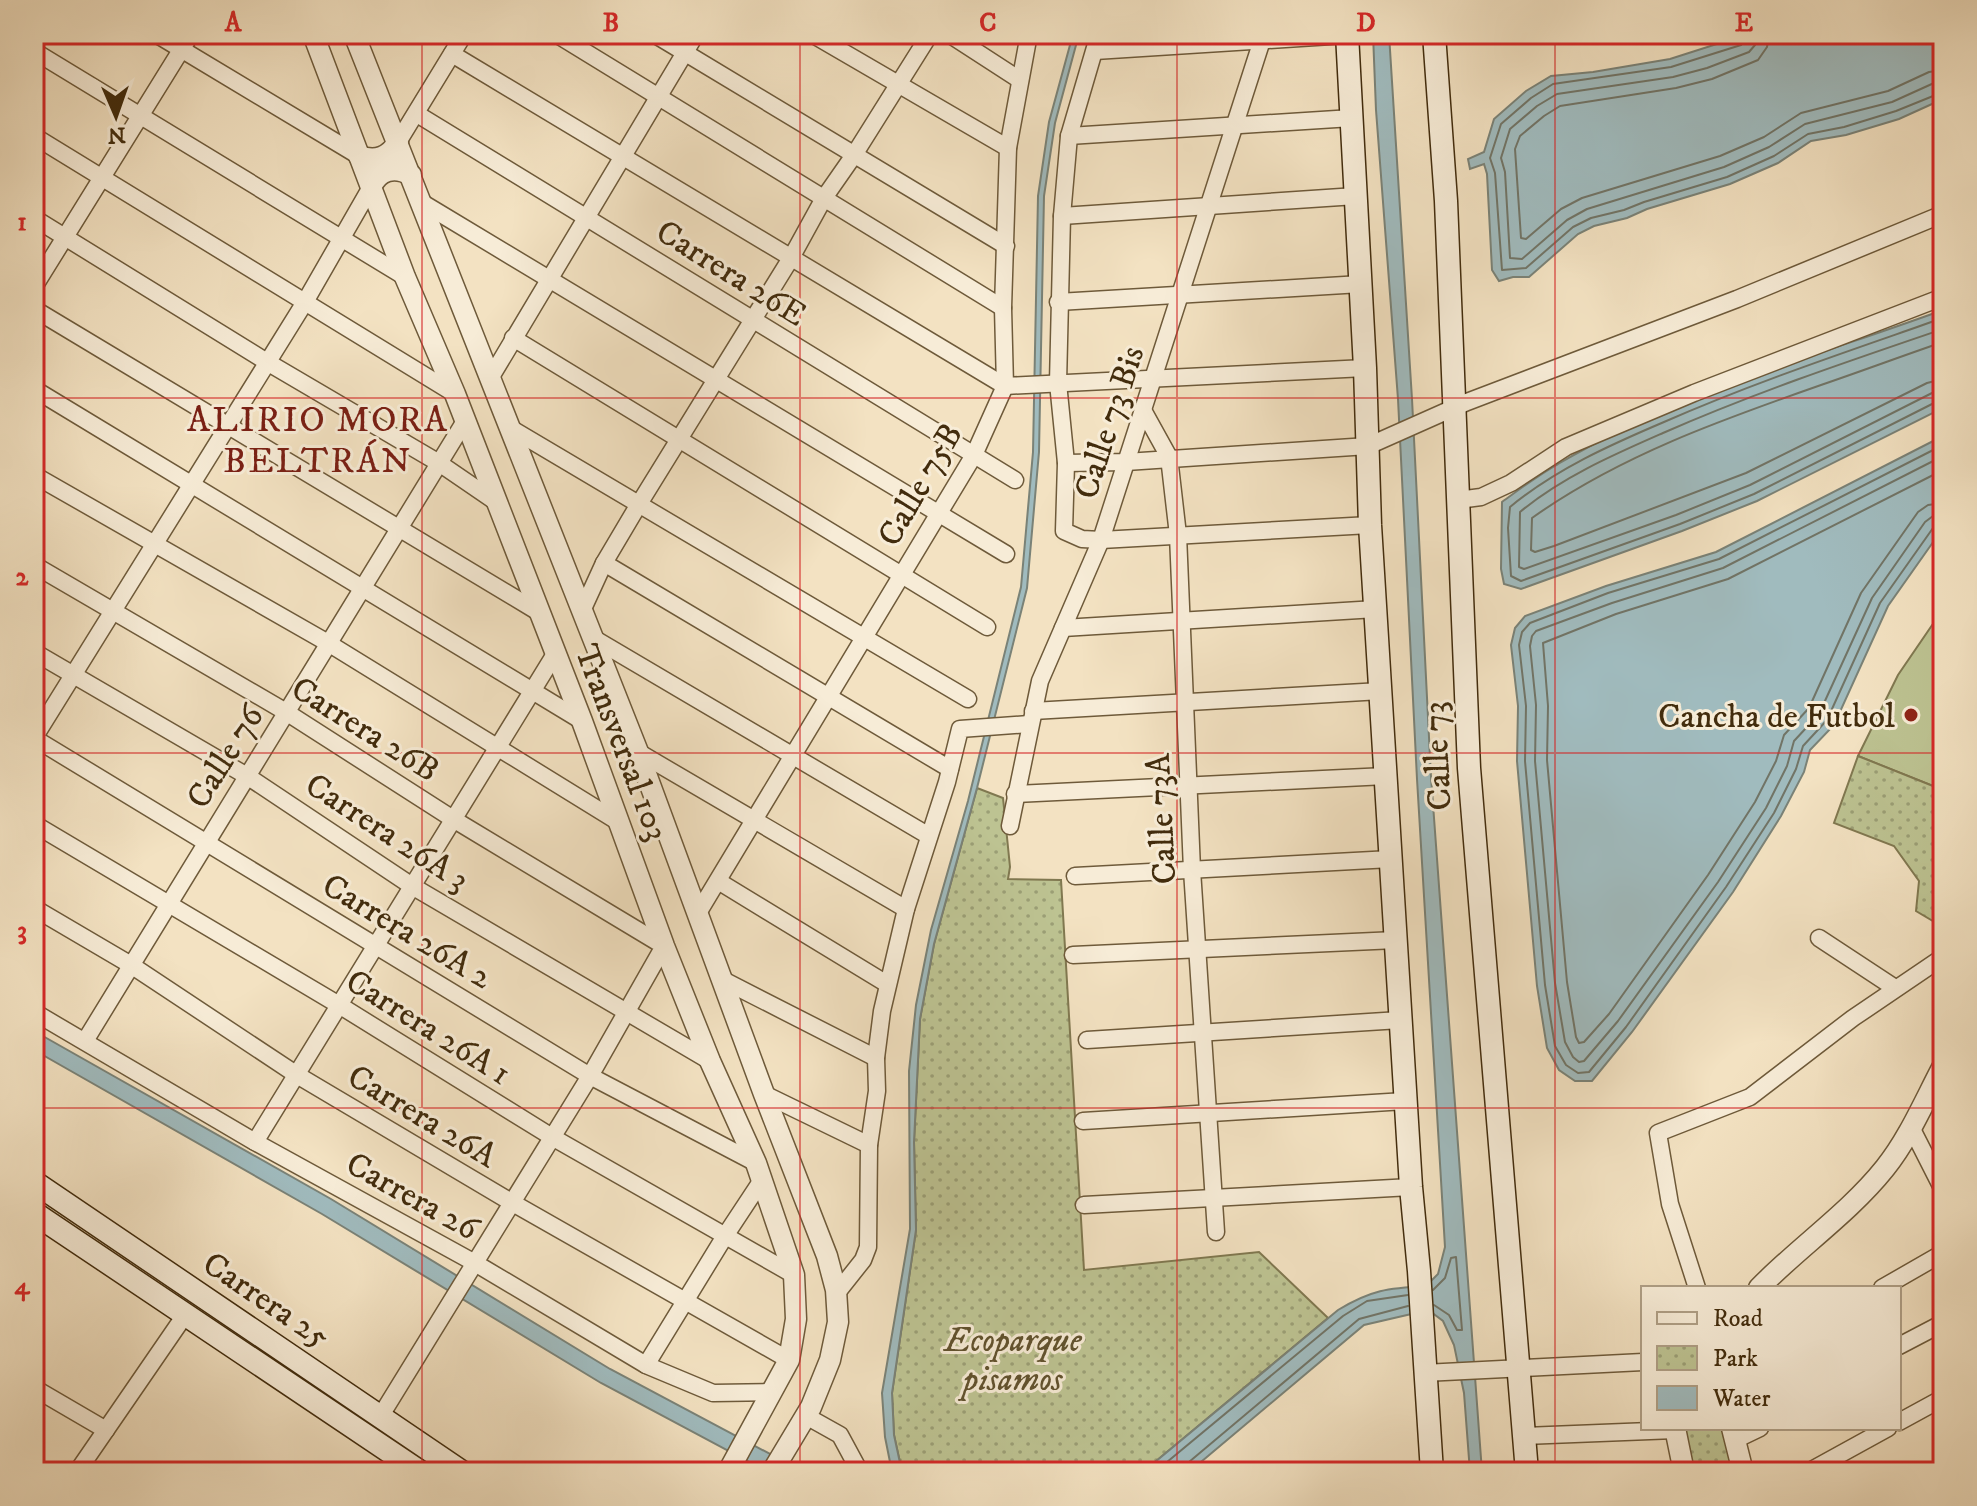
<svg xmlns="http://www.w3.org/2000/svg" width="1977" height="1506" font-family="'IM FELL DW Pica',serif">
	<defs>
		<pattern id="park-dots" width="8" height="8" patternUnits="userSpaceOnUse" patternTransform="scale(2)"><rect width="8" height="8" fill="#bdc392"/><path d="M2 2h.1M6 6h.1" fill="none" stroke="#9b9f76" stroke-width="1.8" stroke-linecap="round"/></pattern>
	</defs>
	<rect width="100%" height="100%" fill="#f3e2c2"/>
	<filter id="stains"><feTurbulence type="fractalNoise" baseFrequency=".0025" numOctaves="4"/><feColorMatrix values="0 0 0 0 .2 0 0 0 0 .09 0 0 0 0 .02 0 0 0 .5 -.17"/></filter>
	<radialGradient id="worn" r=".72"><stop offset=".6" stop-color="#630" stop-opacity="0"/><stop offset="1" stop-color="#630" stop-opacity=".3"/></radialGradient>
	<polygon fill="#bdc392" stroke="#807850" stroke-width="2" points="1939,615 1943,617 1943,790 1858,756 1898,675"/>
	<g fill="url(#park-dots)" stroke="#807850" stroke-width="2">
		<polygon points="1858,756 1943,790 1943,927 1916,911 1919,881 1894,846 1834,823"/>
		<polygon points="977,788 1003,798 1010,867 1008,879 1061,880 1084,1270 1259,1252 1328,1318 1143,1472 902,1472 894,1435 892,1393 916,1230 914,1142 920,1019 934,944"/>
		<polygon points="1681,1428 1724,1428 1733,1472 1692,1472"/>
	</g>
	<g fill="#a0bbbe" stroke="#7a8277" stroke-width="2">
		<polygon points="1073,34 1079,34 1055,123 1044,196 1039,452 1027,588 977,788 934,944 920,1019 914,1142 916,1230 892,1393 894,1435 902,1472 892,1472 885,1437 882,1393 910,1229 909,1071 916,1005 931,930 968,801 1021,587 1033,452 1038,196 1049,122"/>
		<path d="M1373 34H1389L1412 399 1431 777 1482 1472H1470L1464 1393 1454 1345 1443 1321 1431 1312H1420L1364 1325 1189 1472H1143L1338 1310C1371 1290 1388 1288 1426 1286L1438 1274 1445 1247 1417 779 1398 399 1376 110Z"/>
		<polygon points="1748,34 1943,34 1943,99 1899,119 1846,135 1811,141 1778,163 1730,184 1647,209 1627,218 1594,226 1578,234 1529,277 1513,277 1499,281 1492,270 1487,174 1484,164 1470,169 1468,159 1484,152 1494,119 1526,91 1551,76 1593,72 1670,59"/>
		<path d="M1943 310V408L1757 501 1682 531 1521 589 1504 584 1501 569 1502 502C1520 489 1538 475 1558 464 1673 396 1817 356 1943 310Z"/>
		<polygon points="1943,436 1943,528 1888,606 1834,725 1810,750 1804,772 1781,816 1733,892 1632,1032 1592,1081 1575,1081 1559,1070 1547,1048 1537,986 1517,761 1518,706 1511,645 1515,628 1525,616 1606,586 1716,552"/>
		<polygon points="34,1031 331,1199 610,1369 804,1472 768,1472 601,1383 322,1214 34,1050"/>
	</g>
	<g fill="none" stroke-linecap="round" stroke-linejoin="round">
		<g stroke="#717466" stroke-width="2">
			<polyline points="1747,34 1746,40 1741,45 1671,67 1553,84 1531,98 1501,124 1490,158 1495,173 1502,270 1526,268 1573,227 1591,218 1624,210 1644,202 1727,177 1774,156 1808,134 1844,127 1896,111 1943,92"/>
			<polyline points="1757,34 1755,45 1749,52 1707,68 1673,77 1557,94 1537,106 1510,129 1501,158 1505,172 1510,258 1522,259 1567,220 1587,209 1724,167 1769,147 1805,124 1892,102 1934,83 1943,82"/>
			<polyline points="1769,34 1767,47 1758,60 1712,79 1676,88 1560,106 1544,116 1520,136 1515,149 1521,238 1526,239 1561,209 1582,198 1720,156 1764,137 1801,113 1888,91 1929,72 1943,70"/>
			<path d="M1943 318C1849 351 1755 382 1664 422 1610 445 1556 469 1510 507L1508 528 1511 576 1521 581 1680 524 1754 494 1936 402 1943 401"/>
			<path d="M1943 329C1849 361 1754 393 1663 433 1613 455 1562 477 1520 512L1519 567 1524 569 1676 515 1750 485 1932 393 1943 391"/>
			<path d="M1943 342C1902 356 1862 371 1821 385 1721 420 1619 456 1532 518L1531 550 1535 552 1554 546 1746 473 1927 383 1943 379"/>
			<polyline points="1943,445 1719,559 1608,593 1530,623 1522,632 1519,645 1526,706 1525,761 1545,985 1555,1046 1566,1065 1578,1073 1589,1072 1626,1027 1726,887 1774,813 1796,769 1803,746 1827,720 1880,603 1933,528 1943,525"/>
			<polyline points="1943,456 1723,568 1612,603 1536,631 1532,636 1530,646 1536,705 1535,761 1555,983 1565,1042 1573,1057 1579,1062 1584,1061 1618,1021 1718,882 1766,808 1787,766 1794,741 1819,714 1872,598 1925,522 1933,516 1943,515"/>
			<polyline points="1943,470 1728,579 1616,614 1543,643 1548,706 1547,760 1567,982 1576,1037 1579,1043 1584,1042 1609,1014 1708,875 1755,802 1776,761 1784,735 1809,708 1861,593 1918,512 1928,505 1943,503"/>
			<polyline points="1433,1290 1445,1278 1451,1258 1456,1257 1462,1330 1457,1330 1449,1315 1434,1305"/>
			<polyline points="1155,1472 1343,1316 1367,1301 1408,1295"/>
			<polyline points="1185,1472 1189,1462 1359,1319 1408,1306"/>
		</g>
		<g stroke="#6e5a3a" stroke-width="19">
			<g id="minor">
				<polyline points="156,34 359,156"/>
				<polyline points="556,34 1003,308"/>
				<polyline points="654,34 1006,246"/>
				<polyline points="812,34 1008,148"/>
				<polyline points="949,34 1020,80"/>
				<polyline points="1099,34 1069,136 1062,216 1058,383 1066,463 1064,531 1082,539 1101,540 1370,525"/>
				<polyline points="34,51 405,277"/>
				<polyline points="1095,51 1347,35"/>
				<polyline points="452,54 1005,386 1365,368"/>
				<polyline points="417,114 1015,480"/>
				<polyline points="34,136 455,394"/>
				<polyline points="1069,136 1352,118"/>
				<polyline points="398,142 464,34"/>
				<polyline points="421,202 1006,554"/>
				<polyline points="1062,216 1356,196"/>
				<polyline points="34,218 267,362 439,463 496,502"/>
				<polyline points="34,287 191,34"/>
				<polyline points="1058,302 1361,284"/>
				<polyline points="34,309 540,613"/>
				<polyline points="513,338 987,627"/>
				<polyline points="491,377 696,34"/>
				<polyline points="34,389 582,721"/>
				<polyline points="1143,410 1169,457 1178,535 1192,870 1216,1232"/>
				<polyline points="510,428 968,699"/>
				<polyline points="1066,463 1126,462 1368,446 1467,402 1737,299 1943,214"/>
				<polyline points="34,475 328,643 620,823"/>
				<polyline points="1458,500 1481,497 1511,483 1566,447 1694,393 1943,297"/>
				<polyline points="604,563 950,769"/>
				<polyline points="34,565 286,712 453,819 664,946 590,1076 380,1417"/>
				<polyline points="582,611 604,563 639,504 791,258 824,198 854,155 930,34"/>
				<polyline points="1063,628 1376,609"/>
				<polyline points="593,638 929,836"/>
				<polyline points="34,652 247,776 412,886 710,1061"/>
				<polyline points="1033,711 1381,691"/>
				<polyline points="34,738 590,1076 756,1163"/>
				<polyline points="34,738 305,302 371,187"/>
				<polyline points="638,752 906,909"/>
				<polyline points="1015,794 1386,776"/>
				<polyline points="34,824 339,1005 552,1137 794,1275"/>
				<polyline points="1010,826 1040,681 1101,540 1264,34"/>
				<polyline points="1075,876 1391,859"/>
				<polyline points="718,881 887,984"/>
				<polyline points="34,908 131,965 297,1075 511,1202 789,1360"/>
				<polyline points="698,913 974,455 1005,386 1003,308 1008,148 1029,34"/>
				<polyline points="1819,938 1895,988"/>
				<polyline points="1073,955 1396,940"/>
				<polyline points="723,980 876,1058"/>
				<polyline points="34,1012 255,1142 475,1263 646,1365 713,1393 773,1392"/>
				<polyline points="1087,1040 1400,1020"/>
				<polyline points="85,1041 465,421"/>
				<polyline points="764,1094 869,1145"/>
				<polyline points="1083,1121 1405,1101"/>
				<polyline points="1911,1127 1943,1190"/>
				<polyline points="255,1142 555,654"/>
				<polyline points="1084,1205 1411,1187"/>
				<polyline points="1697,1288 1670,1204 1658,1133 1750,1097 1853,1018 1943,957"/>
				<polyline points="1882,1288 1943,1253"/>
				<polyline points="836,1294 863,1260 868,1247 869,1145 877,1091 876,1058 882,1011 906,909 947,782 960,729 1029,724"/>
				<polyline points="1899,1346 1943,1323"/>
				<polyline points="646,1365 725,1236 762,1180"/>
				<polyline points="1424,1373 1643,1362"/>
				<polyline points="34,1388 106,1430"/>
				<polyline points="806,1416 840,1435 860,1472"/>
				<polyline points="1899,1422 1943,1398"/>
				<polyline points="1524,1436 1675,1430"/>
				<polyline points="1735,1440 1760,1428"/>
				<polyline points="77,1472 185,1315"/>
				<polyline points="1808,1472 1888,1428"/>
			</g>
		</g>
		<g stroke="#6e5a3a" stroke-width="23">
			<g id="tertiary">
				<polyline points="313,34 405,277 455,394 582,721 664,946 710,1061 756,1163 794,1275 796,1319 789,1360 728,1472"/>
				<polyline points="354,34 638,752 764,1094 827,1256 836,1290 838,1322 830,1360 811,1407 772,1472"/>
				<path d="M359 156C376 162 389 157 398 142"/>
				<path d="M371 187C379 170 394 166 411 175"/>
				<path d="M1759 1288C1799 1247 1849 1213 1885 1168 1909 1138 1925 1100 1943 1066"/>
				<polyline points="1675,1428 1684,1472"/>
				<polyline points="1732,1428 1743,1472"/>
			</g>
		</g>
		<g stroke="#422c0d" stroke-width="25">
			<g id="secondary">
				<polyline points="1347,34 1365,368 1370,525 1411,1187 1419,1271 1432,1472"/>
				<polyline points="1434,34 1446,201 1469,768 1527,1472"/>
				<polyline points="34,1182 462,1472"/>
				<polyline points="34,1213 420,1472"/>
			</g>
		</g>
		<use href="#minor" stroke="#f7ecd7" stroke-width="16"/>
		<use href="#tertiary" stroke="#f7ecd7" stroke-width="20"/>
		<use href="#secondary" stroke="#f7ecd7" stroke-width="22"/>
	</g>
	<path fill="none" stroke="#d62828" stroke-width="2" stroke-opacity="0.55" d="M422 34V1472M800 34V1472M1177 34V1472M1555 34V1472M34 398H1943M34 753H1943M34 1108H1943"/>
	<circle fill="#8f2418" stroke="#f7ecd7" stroke-width="3" cx="1911" cy="715" r="8"/>
	<g text-anchor="middle" stroke-width="6" stroke-linejoin="round" paint-order="stroke">
		<g font-size="34" fill="#422c0d" stroke="#f7ecd7">
			<text transform="translate(732 272) rotate(32)" y="12">Carrera 26E</text>
			<text transform="translate(1108 422) rotate(-72)" y="12">Calle 73 Bis</text>
			<text transform="translate(919 484) rotate(-60)" y="12">Calle 75B</text>
			<text transform="translate(366 728) rotate(32)" y="12">Carrera 26B</text>
			<text transform="translate(623 742) rotate(69)" y="12">Transversal 103</text>
			<text transform="translate(224 756) rotate(-58)" y="12">Calle 76</text>
			<text transform="translate(1436 756) rotate(-93)" y="12">Calle 73</text>
			<text transform="translate(1160 819) rotate(-93)" y="12">Calle 73A</text>
			<text transform="translate(388 831) rotate(33)" y="12">Carrera 26A 3</text>
			<text transform="translate(408 930) rotate(31)" y="12">Carrera 26A 2</text>
			<text transform="translate(429 1026) rotate(32)" y="12">Carrera 26A 1</text>
			<text transform="translate(423 1115) rotate(31)" y="12">Carrera 26A</text>
			<text transform="translate(413 1195) rotate(29)" y="12">Carrera 26</text>
			<text transform="translate(267 1299) rotate(34)" y="12">Carrera 25</text>
		</g>
		<g font-size="34" fill="#422c0d" stroke="#f7ecd7" text-anchor="end">
			<text x="1895" y="727">Cancha de Futbol</text>
		</g>
		<g font-size="34" font-style="italic" fill="#61522e" stroke="#f7ecd7">
			<text x="1013" y="1351">Ecoparque<tspan x="1013" dy="39">pisamos</tspan></text>
		</g>
		<g font-size="36" letter-spacing="2" fill="#7a1f14" stroke="#f7ecd7">
			<text x="318" y="431">ALIRIO MORA<tspan x="318" dy="41">BELTRÁN</tspan></text>
		</g>
	</g>
	<rect width="1977" height="1506" fill="none" stroke="#f3e2c2" stroke-width="88"/>
	<rect x="1641" y="1286" width="260" height="144" fill="#f7ecd7" stroke="#af9f86" stroke-width="2"/>
	<rect x="1657" y="1312" width="40" height="12" fill="#f7ecd7" stroke="#af9f86" stroke-width="2"/>
	<text x="1713" y="1326" font-size="24" fill="#422c0d">Road</text>
	<rect x="1657" y="1346" width="40" height="24" fill="url(#park-dots)" stroke="#af9f86" stroke-width="2"/>
	<text x="1713" y="1366" font-size="24" fill="#422c0d">Park</text>
	<rect x="1657" y="1386" width="40" height="24" fill="#a0bbbe" stroke="#af9f86" stroke-width="2"/>
	<text x="1713" y="1406" font-size="24" fill="#422c0d">Water</text>
	<g transform="translate(116 116) rotate(178)" stroke="#f7ecd7" stroke-width="6" paint-order="stroke">
	<path d="M0-6L14 30L0 20L-14 30Z" fill="#422c0d"/>
	<text y="-12" font-size="22" font-weight="bold" text-anchor="middle" fill="#422c0d">N</text>
	</g>
	<rect x="44" y="44" width="1889" height="1418" fill="none" stroke="#d62828" stroke-width="3"/>
	<g font-size="26" text-anchor="middle" font-weight="bold" fill="#d62828">
		<text x="233" y="31">A</text>
		<text x="611" y="31">B</text>
		<text x="988" y="31">C</text>
		<text x="1366" y="31">D</text>
		<text x="1744" y="31">E</text>
		<text x="22" y="230">1</text>
		<text x="22" y="585">2</text>
		<text x="22" y="939">3</text>
		<text x="22" y="1294">4</text>
	</g>
	<rect width="100%" height="100%" filter="url(#stains)"/>
	<rect width="100%" height="100%" fill="url(#worn)"/>
</svg>
